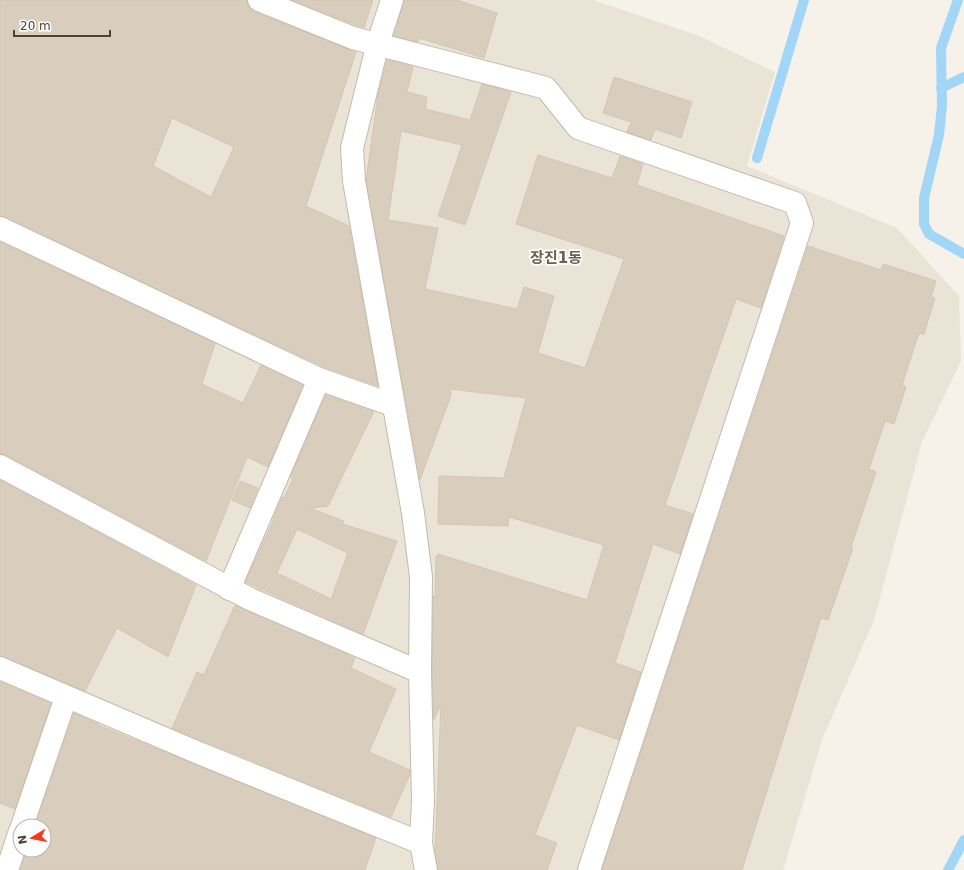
<svg xmlns="http://www.w3.org/2000/svg" width="964" height="870" font-family="'DejaVu Sans','Noto Sans KR',sans-serif">
	<rect width="100%" height="100%" fill="#f6f2ea"/>
	<path fill="#eae4d7" fill-rule="evenodd" d="M0 0H593L697 35 775 72 747 166 897 228 959 296 961 361 922 442 874 620 822 740 783 870H0ZM20 826H44V850H20Z"/>
	<g fill="none" stroke-linecap="round" stroke-linejoin="round">
		<g stroke="#a2d6f7" stroke-width="10">
			<polyline points="958,0 941,48 942,106 939,135 924,198 924,224 929,234 964,254"/>
			<polyline points="941,88 964,77"/>
			<polyline points="757,158 804,0"/>
			<polyline points="948,870 964,840"/>
		</g>
	</g>
	<g fill="#d9cebe" stroke="#d4c6b1" fill-rule="evenodd">
		<path d="M0 0H247L249 7 254 12 356 52 306 206 349 226 378 386 324 367 0 216ZM172 118 234 147 211 197 153 166Z"/>
		<polygon points="292,0 373,0 364,28"/>
		<polygon points="404,0 457,0 497,13 484,58 419,38 418,42 394,36"/>
		<polygon points="387,60 413,66 407,92 427,97 425,109 470,120 482,84 511,92 465,225 438,216 462,145 401,131 388,220 438,228 425,289 517,309 524,287 554,296 538,353 585,368 624,259 516,224 538,155 612,178 620,156 643,164 637,185 784,236 761,308 736,299 665,505 693,514 680,554 653,544 615,663 641,672 619,740 577,725 535,835 557,843 547,870 438,870 435,853 441,704 434,720 432,672 433,596 435,596 436,556 438,557 438,554 587,600 604,545 509,517 508,526 438,524 439,476 504,478 526,398 450,389 451,395 420,480 366,180 378,95"/>
		<polygon points="614,77 692,102 681,138 655,129 651,140 627,132 631,122 603,113"/>
		<polygon points="0,242 215,343 202,384 243,403 261,365 303,385 268,467 247,457 206,561 6,455 0,454"/>
		<polygon points="808,246 881,270 883,264 936,281 931,297 935,298 924,334 919,333 902,385 906,387 894,424 885,421 869,469 876,472 851,547 853,548 828,620 821,618 742,870 602,870"/>
		<path d="M326 395 374 411 328 506 310 508 344 521 342 524 397 541 363 634 245 582 274 519H273L282 497 284 498 293 479 290 477ZM297 529 348 553 331 599 277 573Z"/>
		<polygon points="0,480 196,585 168,657 117,628 85,691 0,656"/>
		<polygon points="240,481 258,488 250,508 232,500"/>
		<polygon points="235,605 355,658 351,668 396,689 369,752 410,770 410,774 391,817 172,728 197,672 204,675"/>
		<polygon points="0,682 51,703 15,809 0,803"/>
		<polygon points="74,713 98,724 98,725 376,838 365,870 20,870 27,850 44,850 44,826 35,826"/>
	</g>
	<g fill="none" stroke-linecap="round" stroke-linejoin="round">
		<g stroke="#c3baab" stroke-width="24">
			<g id="street">
				<polyline points="259,0 353,38 546,88 578,128 795,203 802,223 589,870"/>
				<polyline points="392,0 378,43 352,148 354,181 413,513 421,577 420,672 423,800 421,843 426,870"/>
				<polyline points="0,228 319,379 393,405"/>
				<polyline points="0,466 250,599 420,672"/>
				<polyline points="229,589 319,379"/>
				<polyline points="0,668 194,751 421,843"/>
				<polyline points="22,826 66,697"/>
				<polyline points="7,870 20,831"/>
			</g>
		</g>
		<use href="#street" stroke="#fff" stroke-width="22"/>
	</g>
	<g text-anchor="middle" stroke-width="3.5" stroke-linejoin="round" paint-order="stroke">
		<g font-size="15" font-weight="bold" fill="#6f604d" stroke="#fff">
			<text x="556" y="263">장진1동</text>
		</g>
	</g>
	<g transform="translate(32 838) rotate(260)"><circle r="19" fill="#ffffff" stroke="#b7b4af"/>
	<path d="M0-3L7 15L0 10L-7 15Z" fill="#ff3518"/>
	<text y="-6" font-size="11" font-weight="bold" text-anchor="middle" fill="#4b4337">N</text>
	</g>
	<path d="M14 30v6h96v-6" fill="none" stroke="#4b4337" stroke-width="2"/>
	<text x="20" y="30" font-size="12" fill="#4b4337" stroke="#ffffff" stroke-width="3" paint-order="stroke">20 m</text>
</svg>
